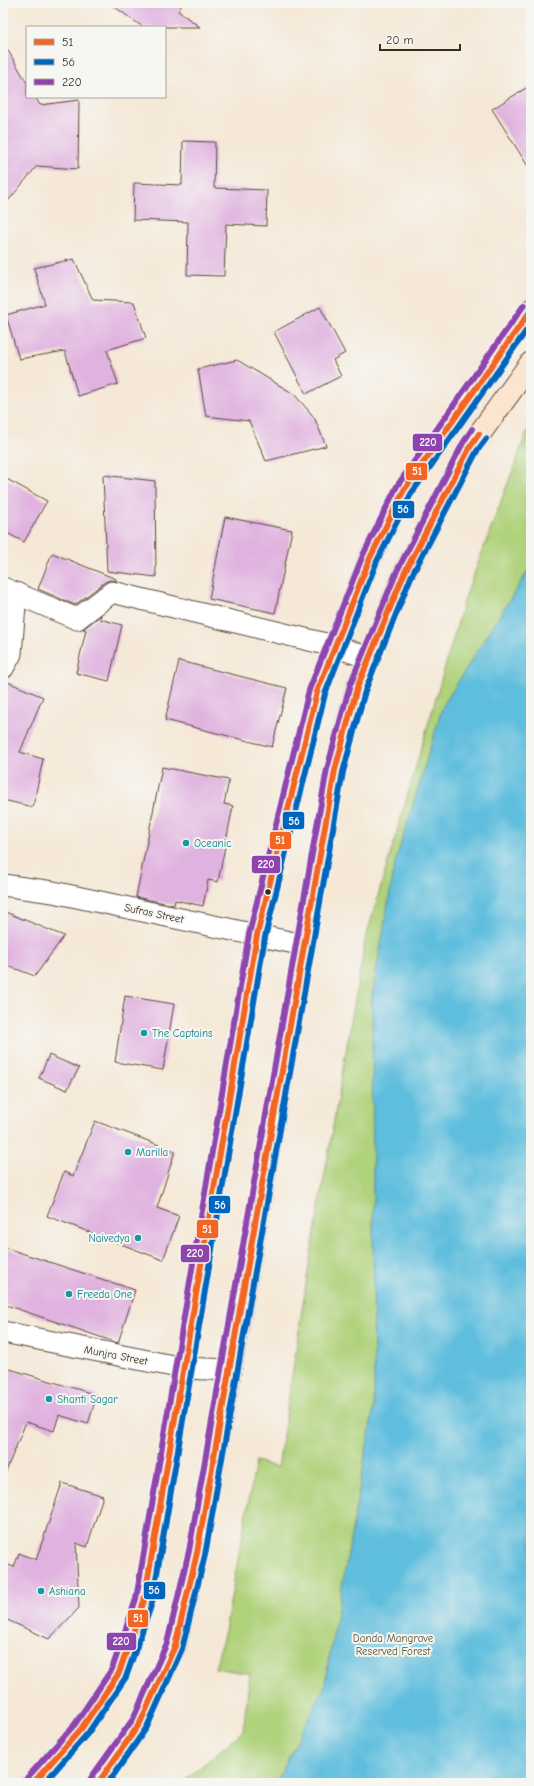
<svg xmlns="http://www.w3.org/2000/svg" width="534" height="1786" font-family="'Comic Neue',sans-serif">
	<rect width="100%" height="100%" fill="#f6f6f2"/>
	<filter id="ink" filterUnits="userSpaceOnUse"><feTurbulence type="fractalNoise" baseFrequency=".025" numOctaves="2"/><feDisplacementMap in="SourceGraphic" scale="8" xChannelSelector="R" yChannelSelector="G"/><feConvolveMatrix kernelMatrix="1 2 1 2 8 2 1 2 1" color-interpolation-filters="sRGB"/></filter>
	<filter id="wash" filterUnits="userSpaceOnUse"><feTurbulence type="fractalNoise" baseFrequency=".012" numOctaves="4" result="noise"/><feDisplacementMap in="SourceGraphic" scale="16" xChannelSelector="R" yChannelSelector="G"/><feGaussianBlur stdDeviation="0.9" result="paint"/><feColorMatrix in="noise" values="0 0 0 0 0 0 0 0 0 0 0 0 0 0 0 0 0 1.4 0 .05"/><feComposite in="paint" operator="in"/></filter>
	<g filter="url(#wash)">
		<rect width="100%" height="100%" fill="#f5e8d6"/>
		<polygon fill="#afd27a" stroke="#757e4c" points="531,421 531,1783 182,1783 243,1731 250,1674 215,1668 225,1631 256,1461 278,1468 309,1265 365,941 465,598"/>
		<polygon fill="#5fbedd" stroke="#4d747e" points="531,566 531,1783 276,1783 324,1688 374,1406 372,996 395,863 443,706"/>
		<g id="blocks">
			<g fill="#e0b2df">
				<polygon points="109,3 183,3 178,11 200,27 143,27"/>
				<polygon points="3,42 27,83 27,97 35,97 40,105 79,100 78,169 37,166 3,207"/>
				<polygon points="531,85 531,171 492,109"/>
				<polygon points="183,141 215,142 214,188 267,190 266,226 226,224 224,276 187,275 188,222 133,220 134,183 182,185"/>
				<polygon points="74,259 93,300 134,302 146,338 107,350 118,384 78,396 65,351 19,359 6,315 45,304 34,268"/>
				<polygon points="320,307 345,353 333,360 341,376 306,394 274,332"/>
				<polygon points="237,360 294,394 314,417 326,446 266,461 249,421 206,416 198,369"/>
				<polygon points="103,475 155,481 156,577 107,571"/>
				<polygon points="3,477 47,501 24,542 3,531"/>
				<polygon points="225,517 292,530 275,613 209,599"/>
				<polygon points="52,553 116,579 116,581 110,580 105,582 75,605 38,589"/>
				<polygon points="101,615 100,619 122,625 109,681 76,673 86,630 83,629"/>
				<polygon points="179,661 287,688 272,747 165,720"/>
				<polygon points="3,680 43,697 20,752 43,759 33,807 3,800"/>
				<polygon points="162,767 229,780 224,804 233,806 218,882 208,880 203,906 175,900 174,905 136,897"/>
				<polygon points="3,911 64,936 35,976 3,964"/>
				<polygon points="125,996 174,1004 163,1070 115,1062"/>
				<polygon points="49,1055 79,1068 67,1090 39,1078"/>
				<polygon points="95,1121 175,1151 157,1208 179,1216 163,1260 47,1216 64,1172 73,1176"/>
				<polygon points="3,1247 135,1290 118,1343 3,1304"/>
				<polygon points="3,1367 97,1395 88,1424 59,1415 54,1431 26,1422 4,1476 3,1475"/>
				<polygon points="62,1483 103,1496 87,1547 76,1543 79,1608 49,1639 3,1618 3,1563 14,1567 19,1553 36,1560"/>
			</g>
		</g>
	</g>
	<g filter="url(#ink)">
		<use href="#blocks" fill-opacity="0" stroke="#57463a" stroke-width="1"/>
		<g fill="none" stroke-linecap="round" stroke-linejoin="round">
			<g stroke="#57463a" stroke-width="23">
				<g id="minor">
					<polyline points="3,588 77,619 112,592 334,646 369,658"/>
					<polyline points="3,668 11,654 16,593"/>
					<polyline points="3,885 53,892 304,945"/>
					<polyline points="3,1332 183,1368 230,1370"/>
				</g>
			</g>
			<g stroke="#57463a" stroke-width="24">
				<g id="secondary">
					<polyline points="33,1783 81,1729 119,1673 144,1601 257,935 317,692 370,558 404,490 531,310"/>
					<polyline points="98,1783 140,1723 175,1646 197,1553 230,1370 335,770 357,688 404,574 470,447 531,363"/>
				</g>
			</g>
			<use href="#minor" stroke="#fff" stroke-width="21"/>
			<use href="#secondary" stroke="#fce5cf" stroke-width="22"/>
			<g stroke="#f6f6f2" stroke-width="9">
				<g id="bus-1">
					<polyline points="33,1783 81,1729 119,1673 144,1601 257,935 317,692 370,558 404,490 531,310"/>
					<polyline points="98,1783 140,1723 175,1646 197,1553 335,770 357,688 404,574 470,447 479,434"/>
				</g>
			</g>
			<g stroke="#f6f6f2" stroke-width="9">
				<g id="bus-2">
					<polyline points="44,1783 88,1733 126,1677 152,1603 265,937 325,694 377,561 411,494 531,324"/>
					<polyline points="108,1783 147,1727 182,1649 205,1555 343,772 365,691 411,577 477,451 486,439"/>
				</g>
			</g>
			<g stroke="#f6f6f2" stroke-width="9">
				<g id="bus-3">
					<polyline points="27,1778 75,1724 112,1669 136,1599 249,934 309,690 363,555 397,486 524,305"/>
					<polyline points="91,1778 133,1719 167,1643 189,1551 327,769 350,685 397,571 463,443 472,429"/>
				</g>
			</g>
			<use href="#bus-1" stroke="#f26522" stroke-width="6"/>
			<use href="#bus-2" stroke="#0065bd" stroke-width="6"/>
			<use href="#bus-3" stroke="#8e44ad" stroke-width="6"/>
		</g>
	</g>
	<g fill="#0f9aa8" stroke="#f6f6f2" stroke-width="1.5">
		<circle cx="186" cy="843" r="4"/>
		<circle cx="144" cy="1033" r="4"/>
		<circle cx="128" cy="1152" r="4"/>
		<circle cx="138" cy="1238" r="4"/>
		<circle cx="69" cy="1294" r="4"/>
		<circle cx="49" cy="1399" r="4"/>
		<circle cx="41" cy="1591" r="4"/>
	</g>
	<circle fill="#3b2a1e" stroke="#f6f6f2" stroke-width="1.5" cx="268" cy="892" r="3.5"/>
	<g text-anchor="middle" stroke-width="4" stroke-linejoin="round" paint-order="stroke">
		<g font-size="11" fill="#0d838f" stroke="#f6f6f2" text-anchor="start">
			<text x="194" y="847">Oceanic</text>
			<text x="152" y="1037">The Captains</text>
			<text x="136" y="1156">Marilla</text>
			<text x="130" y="1242" text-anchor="end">Naivedya</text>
			<text x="77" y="1298">Freeda One</text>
			<text x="57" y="1403">Shanti Sagar</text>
			<text x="49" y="1595">Ashiana</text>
		</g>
		<g font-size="11" fill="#3b2a1e" stroke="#f6f6f2">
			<text transform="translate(154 913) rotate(12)" y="4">Sufras Street</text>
			<text transform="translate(116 1355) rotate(11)" y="4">Munjra Street</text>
		</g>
		<g font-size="11" fill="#585435" stroke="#f6f6f2">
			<text x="393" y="1642">Danda Mangrove<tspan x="393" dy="13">Reserved Forest</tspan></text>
		</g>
	</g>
	<g stroke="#f6f6f2" stroke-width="1.5">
		<rect x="412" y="433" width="31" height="19" rx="4" fill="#8e44ad"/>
		<rect x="405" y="462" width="23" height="19" rx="4" fill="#f26522"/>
		<rect x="392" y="500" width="23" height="19" rx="4" fill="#0065bd"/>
		<rect x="282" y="811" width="23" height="19" rx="4" fill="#0065bd"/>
		<rect x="269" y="831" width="23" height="19" rx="4" fill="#f26522"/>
		<rect x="251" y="855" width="30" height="19" rx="4" fill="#8e44ad"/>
		<rect x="208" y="1195" width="23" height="19" rx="4" fill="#0065bd"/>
		<rect x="196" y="1219" width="23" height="20" rx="4" fill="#f26522"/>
		<rect x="180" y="1244" width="30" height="19" rx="4" fill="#8e44ad"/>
		<rect x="143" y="1581" width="23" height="19" rx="4" fill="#0065bd"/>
		<rect x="127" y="1609" width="22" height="19" rx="4" fill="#f26522"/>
		<rect x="106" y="1632" width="31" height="19" rx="4" fill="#8e44ad"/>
	</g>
	<g font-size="11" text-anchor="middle" font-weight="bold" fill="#fff">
		<text x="428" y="446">220</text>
		<text x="417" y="475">51</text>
		<text x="403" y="513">56</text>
		<text x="294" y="825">56</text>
		<text x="280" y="844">51</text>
		<text x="266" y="868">220</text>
		<text x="220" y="1209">56</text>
		<text x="207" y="1233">51</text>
		<text x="195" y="1257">220</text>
		<text x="154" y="1594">56</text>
		<text x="138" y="1622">51</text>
		<text x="121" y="1645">220</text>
	</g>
	<rect width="534" height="1786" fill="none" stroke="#f6f6f2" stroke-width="16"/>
	<rect x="26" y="26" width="140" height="72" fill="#f6f6f2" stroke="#aba49d"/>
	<rect x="34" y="39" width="20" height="6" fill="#f26522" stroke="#aba49d"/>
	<text x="62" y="46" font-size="12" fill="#3b2a1e">51</text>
	<rect x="34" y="59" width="20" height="6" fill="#0065bd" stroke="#aba49d"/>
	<text x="62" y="66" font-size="12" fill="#3b2a1e">56</text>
	<rect x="34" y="79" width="20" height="6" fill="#8e44ad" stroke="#aba49d"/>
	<text x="62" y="86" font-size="12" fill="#3b2a1e">220</text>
	<path d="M380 44v6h80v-6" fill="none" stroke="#3b2a1e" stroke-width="2"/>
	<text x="386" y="44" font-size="12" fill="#3b2a1e" stroke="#f6f6f2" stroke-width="3" paint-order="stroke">20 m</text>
</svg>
